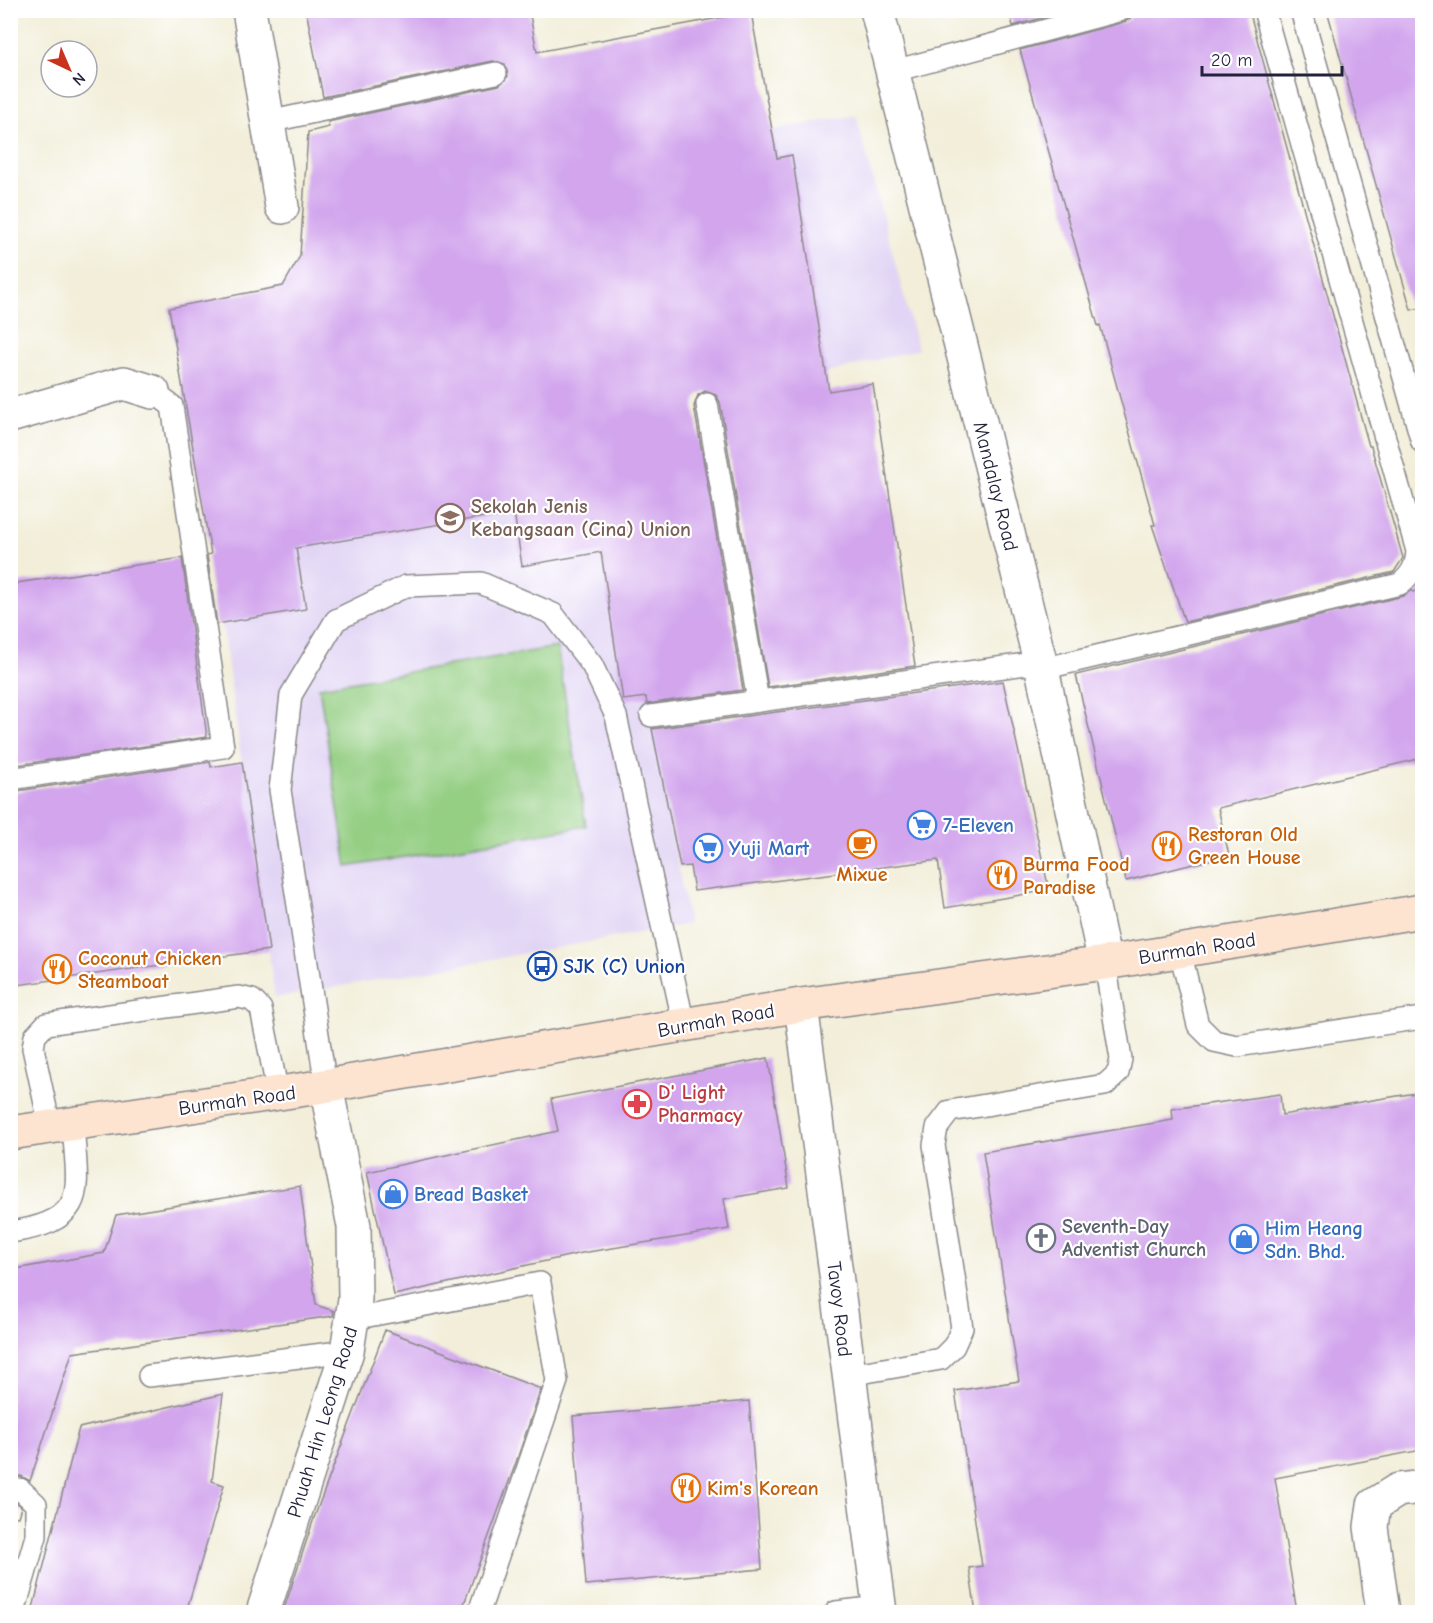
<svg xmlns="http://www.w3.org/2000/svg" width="1433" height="1623" font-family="'Comic Neue',sans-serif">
	<rect width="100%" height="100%" fill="#fff"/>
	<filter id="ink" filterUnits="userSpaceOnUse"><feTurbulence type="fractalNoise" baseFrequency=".0167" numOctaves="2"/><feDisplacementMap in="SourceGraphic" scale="12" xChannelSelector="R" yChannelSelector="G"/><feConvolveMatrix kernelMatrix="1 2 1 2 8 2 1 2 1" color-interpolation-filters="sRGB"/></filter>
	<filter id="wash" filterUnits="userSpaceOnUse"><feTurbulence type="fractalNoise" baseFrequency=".008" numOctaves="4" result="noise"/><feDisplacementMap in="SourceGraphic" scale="24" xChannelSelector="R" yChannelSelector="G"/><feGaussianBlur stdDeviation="1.35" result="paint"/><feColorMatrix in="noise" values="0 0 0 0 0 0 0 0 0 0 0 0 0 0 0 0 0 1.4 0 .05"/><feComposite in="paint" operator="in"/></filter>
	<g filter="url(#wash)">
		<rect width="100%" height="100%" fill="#f2eed9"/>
		<polygon fill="#e1d4f4" points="571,46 592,163 856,115 918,349 827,373 678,396 646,697 689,924 275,998 222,623 169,308 283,286 300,256 308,132 499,87 494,59"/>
		<polygon fill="#95cf84" stroke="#5c7860" stroke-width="1.5" points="557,647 586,826 347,867 319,687"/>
		<g id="blocks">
			<g fill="#d2a5ed">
				<polygon points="306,10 529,10 537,52 751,12 777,158 792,155 829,391 873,384 915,666 768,687 720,402 716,395 705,391 698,395 694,406 743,690 647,704 646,697 623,700 601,552 522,566 514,512 296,548 306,609 217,624 207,555 211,554 169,308 283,286 300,256 308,132 329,127 328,122 499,85 508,76 505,64 493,61 323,97"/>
				<polygon points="1009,10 1070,10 1013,26"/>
				<polygon points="1133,10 1249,10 1369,446 1371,446 1403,558 1394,572 1185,622 1152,525 1155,525 1100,325 1098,326 1020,50 1124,22 1130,19"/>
				<polygon points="1327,10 1422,10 1422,308 1411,310"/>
				<polygon points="182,558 207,737 10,766 10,584"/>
				<polygon points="1412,590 1413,592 1422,590 1422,758 1218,808 1229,855 1126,881 1076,675 1403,596"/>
				<polygon points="1003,681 1049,890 945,908 938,860 694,891 690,866 680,867 652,729"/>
				<polygon points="210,762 211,767 242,762 269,950 10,986 10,792"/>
				<polygon points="768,1058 789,1188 724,1199 729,1229 582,1253 394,1295 367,1172 558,1131 551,1099"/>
				<polygon points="1422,1092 1422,1450 1275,1478 1297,1612 976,1612 969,1568 982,1566 955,1391 1019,1381 983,1152 1173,1120 1172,1109 1280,1094 1282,1115"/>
				<polygon points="300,1186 316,1305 334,1311 333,1316 72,1353 30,1481 21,1476 10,1476 10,1270 104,1253 116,1215"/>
				<polygon points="385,1330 541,1389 514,1468 461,1612 283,1612 314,1518"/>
				<polygon points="223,1394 212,1481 224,1485 186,1612 32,1612 79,1428"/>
				<polygon points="749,1401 762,1569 586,1585 573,1416"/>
				<polygon points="10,1502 15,1502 21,1507 18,1517 10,1516"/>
			</g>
		</g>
	</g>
	<g filter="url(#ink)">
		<use href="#blocks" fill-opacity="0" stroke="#8a888a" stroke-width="1.5"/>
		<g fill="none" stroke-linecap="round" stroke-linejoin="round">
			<g stroke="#8a888a" stroke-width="24">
				<g id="service">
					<polyline points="1301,10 1422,442"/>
					<polyline points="894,71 1121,10"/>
					<polyline points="268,122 496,73"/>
					<polyline points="707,404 758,701"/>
					<path d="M1042 669 1400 584C1412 574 1416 566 1417 551L1264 10"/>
					<polyline points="651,716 1040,662"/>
					<polyline points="10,779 223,747 172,406 153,392"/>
					<polyline points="1180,951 1198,1025 1214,1041 1237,1046 1422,1018"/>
					<polyline points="326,1086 280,790 291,695 336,620 406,586 481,583 553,614 592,665 616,716 684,1025"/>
					<polyline points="50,1127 33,1048 35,1036 46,1024 239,997 252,1000 261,1009 278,1094"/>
					<path d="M10 1232C91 1221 77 1190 73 1124"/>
					<polyline points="353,1319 540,1283 557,1381 479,1612"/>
					<polyline points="849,1375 941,1359 954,1346 962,1328 934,1145 937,1128 950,1111 1105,1085 1118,1073 1121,1059 1105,963"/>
					<polyline points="149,1376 347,1351"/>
					<polyline points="10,1489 20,1489 36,1504 36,1536 14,1612"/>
					<polyline points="836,1612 879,1607"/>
				</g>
			</g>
			<g stroke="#8a888a" stroke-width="36">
				<g id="minor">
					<polyline points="249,10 282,207"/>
					<polyline points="877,10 1042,669 1105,963"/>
					<polyline points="10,416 124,383 153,392"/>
					<polyline points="801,1005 880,1612"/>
					<polyline points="263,1612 347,1351 355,1299 354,1226 326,1086"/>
					<polyline points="1383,1612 1371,1527 1374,1505 1398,1490 1422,1487"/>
				</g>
			</g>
			<g stroke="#8a888a" stroke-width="36">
				<polyline id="secondary" points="10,1133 306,1089 801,1005 1105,963 1422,911"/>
			</g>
			<use href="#service" stroke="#fff" stroke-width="21"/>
			<use href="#minor" stroke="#fff" stroke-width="33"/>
			<use href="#secondary" stroke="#fde4d1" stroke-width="33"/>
		</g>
	</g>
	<defs>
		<g id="school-ring" transform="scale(1.5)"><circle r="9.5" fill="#fff" stroke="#8d6e63" stroke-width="1.5"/><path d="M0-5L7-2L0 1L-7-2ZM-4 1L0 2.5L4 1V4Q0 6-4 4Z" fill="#8d6e63"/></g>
		<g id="supermarket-ring" transform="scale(1.5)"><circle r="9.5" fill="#fff" stroke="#3f7fe0" stroke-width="1.5"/><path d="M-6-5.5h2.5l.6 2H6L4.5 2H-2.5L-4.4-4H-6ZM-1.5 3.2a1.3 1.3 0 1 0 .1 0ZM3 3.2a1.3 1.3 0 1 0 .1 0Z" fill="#3f7fe0"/></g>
		<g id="cafe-ring" transform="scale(1.5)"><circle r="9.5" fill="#fff" stroke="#e8710a" stroke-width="1.5"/><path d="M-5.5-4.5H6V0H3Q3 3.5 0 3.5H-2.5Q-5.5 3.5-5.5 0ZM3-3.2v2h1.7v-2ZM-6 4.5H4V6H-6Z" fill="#e8710a"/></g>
		<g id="restaurant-ring" transform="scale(1.5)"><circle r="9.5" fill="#fff" stroke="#e8710a" stroke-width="1.5"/><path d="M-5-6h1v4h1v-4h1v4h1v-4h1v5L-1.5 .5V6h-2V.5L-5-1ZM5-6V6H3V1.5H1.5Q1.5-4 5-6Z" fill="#e8710a"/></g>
		<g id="bus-ring" transform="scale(1.5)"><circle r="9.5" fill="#fff" stroke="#1a4fb4" stroke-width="1.5"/><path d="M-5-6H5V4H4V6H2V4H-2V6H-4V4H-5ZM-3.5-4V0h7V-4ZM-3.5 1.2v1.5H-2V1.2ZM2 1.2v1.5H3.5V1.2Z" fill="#1a4fb4"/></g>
		<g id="pharmacy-ring" transform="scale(1.5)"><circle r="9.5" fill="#fff" stroke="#e0444e" stroke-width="1.5"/><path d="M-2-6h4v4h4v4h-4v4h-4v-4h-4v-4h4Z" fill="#e0444e"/></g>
		<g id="shop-ring" transform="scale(1.5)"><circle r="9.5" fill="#fff" stroke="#3f7fe0" stroke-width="1.5"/><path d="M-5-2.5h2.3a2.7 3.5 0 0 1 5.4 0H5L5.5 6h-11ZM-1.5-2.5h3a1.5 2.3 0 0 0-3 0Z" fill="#3f7fe0"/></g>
		<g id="church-ring" transform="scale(1.5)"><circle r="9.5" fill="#fff" stroke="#6b7280" stroke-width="1.5"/><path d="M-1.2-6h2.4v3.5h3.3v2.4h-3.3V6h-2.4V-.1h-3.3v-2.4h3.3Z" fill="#6b7280"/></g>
	</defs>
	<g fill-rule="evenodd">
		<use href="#school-ring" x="450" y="518"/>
		<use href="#supermarket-ring" x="922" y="825"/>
		<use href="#cafe-ring" x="862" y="844"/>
		<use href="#restaurant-ring" x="1167" y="846"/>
		<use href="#supermarket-ring" x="708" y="848"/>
		<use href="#restaurant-ring" x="1002" y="875"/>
		<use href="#bus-ring" x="542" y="966"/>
		<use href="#restaurant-ring" x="57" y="969"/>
		<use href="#pharmacy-ring" x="637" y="1104"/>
		<use href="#shop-ring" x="393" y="1194"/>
		<use href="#church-ring" x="1041" y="1238"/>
		<use href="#shop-ring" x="1244" y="1239"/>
		<use href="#restaurant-ring" x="686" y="1488"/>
	</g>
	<g text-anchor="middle" stroke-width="4.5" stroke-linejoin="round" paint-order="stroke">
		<g font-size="20" fill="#22223b" stroke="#fff">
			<text transform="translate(996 486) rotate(76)" y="7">Mandalay Road</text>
			<text transform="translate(1197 948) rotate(-9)" y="7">Burmah Road</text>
			<text transform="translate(716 1020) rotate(-10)" y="7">Burmah Road</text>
			<text transform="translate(237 1100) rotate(-8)" y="7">Burmah Road</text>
			<text transform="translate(840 1309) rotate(83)" y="7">Tavoy Road</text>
			<text transform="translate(322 1422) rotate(-73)" y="7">Phuah Hin Leong Road</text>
		</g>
		<g font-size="20" font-weight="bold" fill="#785e54" stroke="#fff" text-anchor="start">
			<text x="471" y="513">Sekolah Jenis<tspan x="471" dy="23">Kebangsaan (Cina) Union</tspan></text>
		</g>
		<g font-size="20" font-weight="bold" fill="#366cbe" stroke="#fff" text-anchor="start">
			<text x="943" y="832">7-Eleven</text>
			<text x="729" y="855">Yuji Mart</text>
			<text x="414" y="1201">Bread Basket</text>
			<text x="1265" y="1235">Him Heang<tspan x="1265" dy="23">Sdn. Bhd.</tspan></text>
		</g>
		<g font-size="20" font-weight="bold" fill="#c56008" stroke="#fff" text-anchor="start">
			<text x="1188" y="841">Restoran Old<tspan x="1188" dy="23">Green House</tspan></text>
			<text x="1023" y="871">Burma Food<tspan x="1023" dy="23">Paradise</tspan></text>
			<text x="862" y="881" text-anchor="middle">Mixue</text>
			<text x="78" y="965">Coconut Chicken<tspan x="78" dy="23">Steamboat</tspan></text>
			<text x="707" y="1495">Kim's Korean</text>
		</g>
		<g font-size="20" font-weight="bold" fill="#164399" stroke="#fff" text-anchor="start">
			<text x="563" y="973">SJK (C) Union</text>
		</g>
		<g font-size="20" font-weight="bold" fill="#be3a42" stroke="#fff" text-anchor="start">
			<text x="658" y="1099">D' Light<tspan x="658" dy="23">Pharmacy</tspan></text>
		</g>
		<g font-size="20" font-weight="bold" fill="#5b616d" stroke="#fff" text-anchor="start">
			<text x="1062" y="1233">Seventh-Day<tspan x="1062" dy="23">Adventist Church</tspan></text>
		</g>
	</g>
	<rect width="1433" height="1623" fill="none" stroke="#fff" stroke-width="36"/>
	<g transform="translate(69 69) rotate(136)"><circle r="28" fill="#ffffff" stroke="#a7a7b1" stroke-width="1.5"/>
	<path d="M0-4.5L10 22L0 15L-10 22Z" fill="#c8321e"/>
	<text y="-9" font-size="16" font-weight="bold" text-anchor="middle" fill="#22223b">N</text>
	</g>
	<path d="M1202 66v9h140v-9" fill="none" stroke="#22223b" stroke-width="3"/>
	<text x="1211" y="66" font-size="18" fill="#22223b" stroke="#ffffff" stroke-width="4.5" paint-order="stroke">20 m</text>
</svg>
